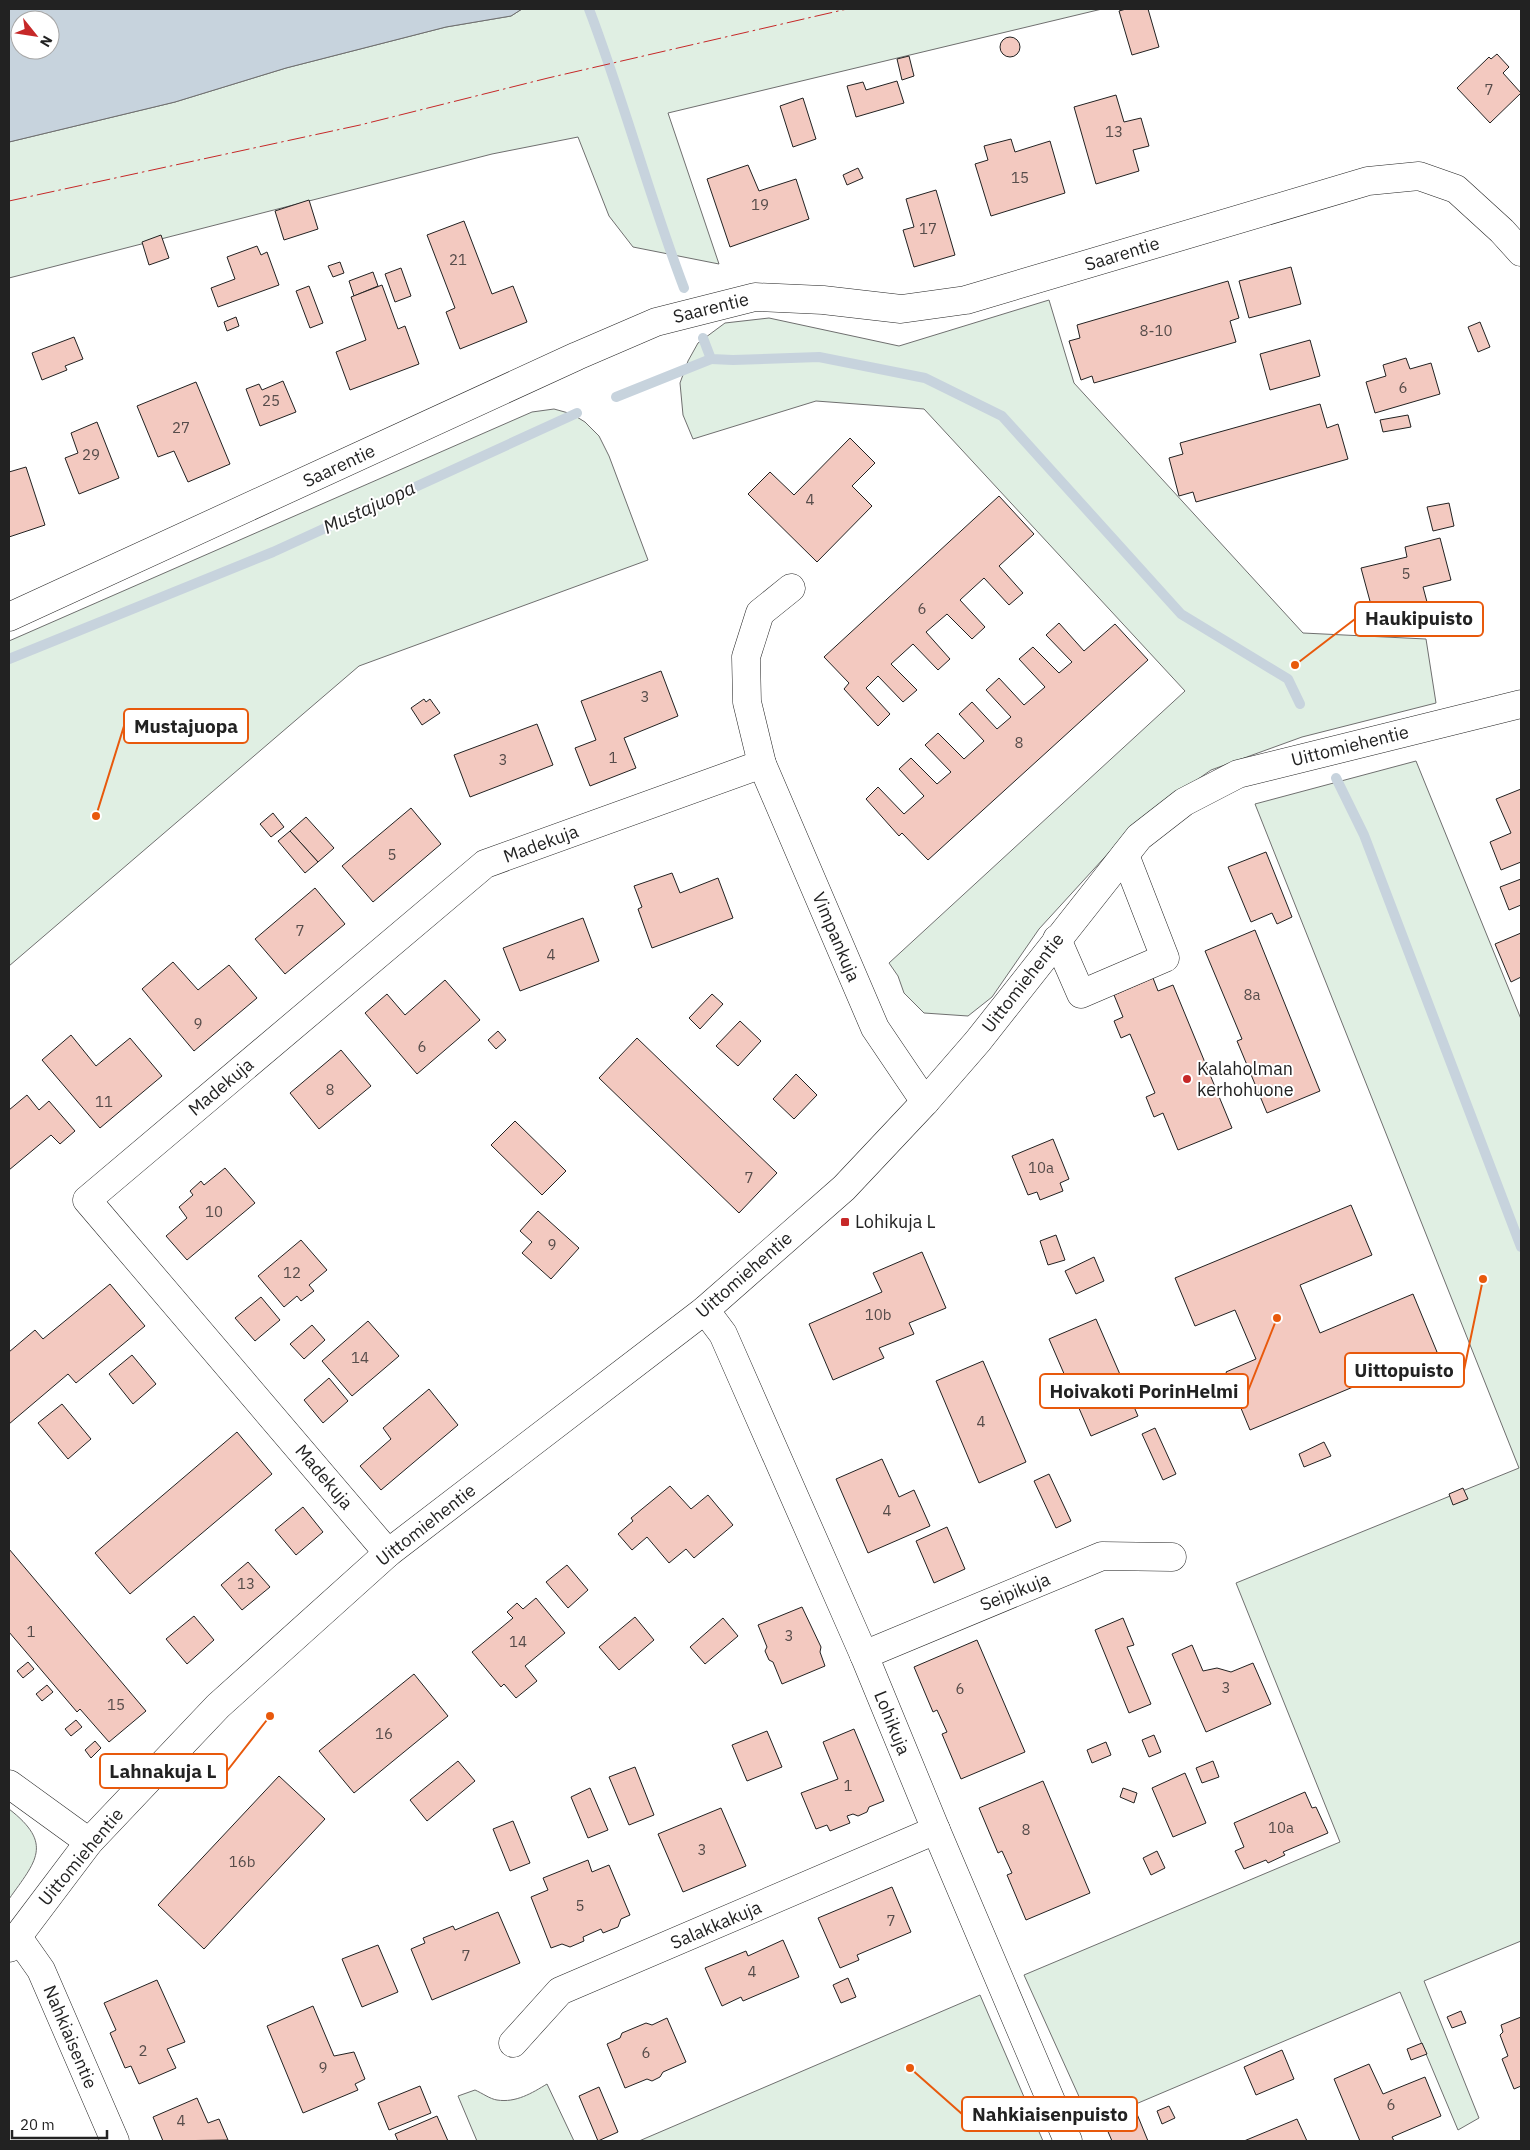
<svg xmlns="http://www.w3.org/2000/svg" width="1530" height="2150" font-family="'IBM Plex Sans',sans-serif">
	<rect width="100%" height="100%" fill="#fff"/>
	<g fill="#e0efe3" stroke="#6f6f6f">
		<polygon points="522,9 1102,9 668,113 719,264 633,247 609,216 578,137 492,154 9,278 9,142 175,102 286,68 446,27 511,16"/>
		<polygon points="1049,300 1074,383 1303,633 1426,639 1436,703 1302,737 1211,770 1136,823 1039,929 992,997 968,1016 924,1013 904,993 898,976 889,963 1185,691 924,409 816,401 693,439 683,415 680,383 688,361 698,343 725,323 769,318 899,346"/>
		<polygon points="554,409 572,414 585,422 599,436 609,456 648,560 359,666 9,966 9,641 532,412"/>
		<polygon points="1416,761 1521,1019 1521,1941 1424,1981 1479,2118 1458,2130 1400,1992 1091,2123 1024,1975 1340,1842 1236,1583 1519,1468 1255,804"/>
		<path d="M9 1809C54 1844 36 1861 9 1899Z"/>
		<polygon points="980,1995 1043,2141 639,2141"/>
		<path d="M547 2084 574 2141H477L458 2096 475 2090C482 2093 490 2099 497 2100 516 2103 532 2093 547 2084Z"/>
	</g>
	<path fill="#c7d3dd" stroke="#6f6f6f" fill-rule="evenodd" d="M9 9H522L511 16 446 27 286 68 175 102 9 142ZM20 20H50V50H20Z"/>
	<g fill="none" stroke-linecap="round" stroke-linejoin="round">
		<g stroke="#c7d3dd" stroke-width="10">
			<path d="M589 9C624 101 649 196 684 288"/>
			<polyline points="703,338 711,359 733,360 819,357 925,378 1002,416 1181,614 1288,679 1300,704"/>
			<polyline points="616,397 711,359"/>
			<polyline points="9,659 273,552 577,413"/>
			<polyline points="1336,778 1364,835 1521,1247"/>
		</g>
	</g>
	<g fill="#f3c9c0" stroke="#222">
		<polygon points="1126,9 1148,9 1159,47 1132,55 1119,11"/>
		<circle cx="1010" cy="47" r="10"/>
		<polygon points="1497,54 1509,67 1503,73 1521,93 1490,123 1457,88 1489,57 1491,59"/>
		<polygon points="909,56 914,76 902,80 897,59"/>
		<polygon points="897,81 904,103 856,117 847,86 863,82 866,90"/>
		<polygon points="1116,95 1124,122 1141,118 1149,146 1133,150 1139,171 1096,184 1074,107"/>
		<polygon points="803,98 816,139 793,147 780,106"/>
		<polygon points="1011,139 1015,152 1050,141 1065,193 991,216 975,164 988,160 984,146"/>
		<polygon points="748,165 759,191 796,179 809,219 730,247 707,179"/>
		<polygon points="858,168 863,178 847,185 843,175"/>
		<polygon points="936,190 955,255 914,267 903,230 914,227 906,199"/>
		<polygon points="309,200 318,229 284,240 275,211"/>
		<polygon points="464,221 492,294 513,286 527,322 460,349 446,312 455,308 427,235"/>
		<polygon points="161,235 169,258 149,265 142,242"/>
		<polygon points="257,246 261,255 267,252 279,285 218,307 211,288 235,279 227,257"/>
		<polygon points="340,262 344,273 333,277 328,266"/>
		<polygon points="1291,267 1301,304 1249,318 1239,281"/>
		<polygon points="401,268 411,296 395,302 385,274"/>
		<polygon points="373,272 378,286 354,296 349,281"/>
		<polygon points="1228,281 1239,318 1230,321 1236,342 1094,383 1092,376 1081,380 1069,341 1080,338 1077,325"/>
		<polygon points="382,285 398,329 405,326 419,364 350,390 336,352 366,340 351,297"/>
		<polygon points="309,286 323,323 310,328 296,291"/>
		<polygon points="236,317 239,326 227,331 224,322"/>
		<polygon points="1480,322 1490,347 1478,352 1468,327"/>
		<polygon points="74,337 83,359 65,366 67,370 42,380 32,353"/>
		<polygon points="1310,340 1320,376 1270,390 1260,354"/>
		<polygon points="1406,358 1410,369 1431,363 1440,394 1375,413 1366,382 1386,376 1383,365"/>
		<polygon points="283,381 296,412 260,426 246,389 259,384 262,390"/>
		<polygon points="196,382 230,464 188,482 174,451 158,457 137,406"/>
		<polygon points="1320,404 1327,428 1338,424 1348,459 1196,502 1193,492 1179,496 1169,458 1183,454 1180,443"/>
		<polygon points="1408,415 1411,427 1383,432 1380,420"/>
		<polygon points="97,422 119,478 79,494 65,458 78,453 71,433"/>
		<polygon points="850,438 875,463 852,486 872,506 817,562 748,494 770,472 794,495"/>
		<polygon points="26,467 45,525 9,537 9,472"/>
		<polygon points="999,496 1034,534 999,566 1023,593 1009,605 984,578 960,600 985,627 972,639 947,614 926,632 950,659 938,670 913,644 891,664 917,690 903,702 878,676 866,688 890,714 878,726 844,689 849,683 824,657"/>
		<polygon points="1449,503 1454,526 1433,531 1427,507"/>
		<polygon points="1440,538 1451,580 1423,587 1427,602 1374,616 1361,568 1407,557 1405,547"/>
		<polygon points="1059,623 1084,651 1115,624 1148,660 928,860 902,833 899,836 866,799 878,787 904,814 924,796 899,769 911,758 937,784 951,772 925,745 938,733 964,759 984,741 959,714 972,702 997,729 1011,717 986,690 999,678 1024,705 1045,687 1019,659 1033,647 1059,673 1072,662 1046,635"/>
		<polygon points="661,671 678,716 624,738 636,768 590,786 575,748 596,740 581,701"/>
		<polygon points="424,699 426,702 430,699 440,713 422,725 411,708"/>
		<polygon points="537,724 553,765 470,797 454,755"/>
		<polygon points="1521,789 1521,862 1501,870 1490,842 1511,833 1496,799"/>
		<polygon points="411,808 441,844 373,902 342,866"/>
		<polygon points="273,813 284,827 271,837 260,824"/>
		<polygon points="306,817 334,848 318,862 290,831"/>
		<polygon points="290,831 318,862 305,873 278,841"/>
		<polygon points="1266,852 1292,917 1277,924 1272,913 1251,922 1228,867"/>
		<polygon points="672,873 680,893 718,878 733,918 652,948 638,909 642,907 634,886"/>
		<polygon points="1521,879 1521,905 1509,910 1500,887"/>
		<polygon points="315,888 345,924 285,974 255,939"/>
		<polygon points="583,918 599,961 520,991 503,948"/>
		<polygon points="1255,930 1320,1091 1267,1113 1237,1041 1242,1039 1205,951"/>
		<polygon points="1521,933 1521,977 1511,982 1495,944"/>
		<polygon points="173,962 198,990 229,965 257,998 194,1051 142,989"/>
		<polygon points="1153,978 1158,991 1173,985 1232,1128 1178,1150 1163,1113 1154,1117 1146,1097 1155,1093 1130,1034 1121,1038 1114,1021 1123,1017 1114,995"/>
		<polygon points="445,980 480,1020 417,1074 365,1013 387,994 405,1015"/>
		<polygon points="712,994 723,1004 700,1029 689,1018"/>
		<polygon points="740,1021 761,1041 738,1066 716,1046"/>
		<polygon points="498,1031 506,1040 496,1049 488,1040"/>
		<polygon points="71,1035 96,1066 130,1038 162,1076 100,1128 42,1060"/>
		<polygon points="637,1038 777,1173 739,1213 599,1078"/>
		<polygon points="341,1050 371,1086 319,1129 290,1093"/>
		<polygon points="796,1074 817,1095 794,1119 773,1099"/>
		<polygon points="27,1095 39,1110 49,1101 75,1131 60,1144 51,1135 9,1170 9,1110"/>
		<polygon points="515,1121 566,1171 542,1195 491,1145"/>
		<polygon points="1053,1139 1069,1179 1060,1183 1063,1191 1040,1200 1037,1192 1028,1195 1012,1156"/>
		<polygon points="225,1168 255,1203 187,1260 166,1236 187,1218 179,1207 193,1195 190,1191 201,1181 204,1185"/>
		<polygon points="1351,1205 1372,1255 1300,1285 1320,1333 1413,1294 1437,1352 1250,1430 1226,1372 1256,1359 1235,1310 1195,1326 1175,1278"/>
		<polygon points="538,1211 579,1248 551,1279 522,1253 532,1242 520,1231"/>
		<polygon points="1056,1235 1065,1260 1048,1265 1040,1241"/>
		<polygon points="301,1240 327,1270 309,1285 314,1291 301,1301 297,1296 284,1307 258,1276"/>
		<polygon points="922,1252 946,1308 909,1323 914,1334 879,1348 884,1358 833,1380 809,1324 882,1292 873,1273"/>
		<polygon points="1094,1257 1104,1281 1076,1294 1065,1271"/>
		<polygon points="110,1284 145,1326 76,1383 68,1374 9,1424 9,1352 35,1330 43,1339"/>
		<polygon points="261,1297 280,1320 255,1341 235,1318"/>
		<polygon points="1096,1319 1138,1416 1091,1436 1049,1339"/>
		<polygon points="368,1321 399,1356 352,1396 322,1361"/>
		<polygon points="312,1325 325,1340 304,1359 290,1344"/>
		<polygon points="132,1355 156,1384 133,1404 109,1374"/>
		<polygon points="983,1361 1026,1462 979,1483 936,1381"/>
		<polygon points="329,1378 348,1401 323,1423 304,1400"/>
		<polygon points="429,1389 458,1425 381,1490 360,1466 391,1439 383,1428"/>
		<polygon points="62,1404 91,1439 68,1459 38,1423"/>
		<polygon points="1155,1428 1176,1474 1163,1480 1142,1434"/>
		<polygon points="237,1432 272,1474 130,1594 95,1553"/>
		<polygon points="1324,1442 1331,1456 1304,1467 1299,1454"/>
		<polygon points="882,1459 899,1497 914,1490 930,1526 868,1553 836,1479"/>
		<polygon points="1049,1474 1071,1521 1056,1528 1034,1481"/>
		<polygon points="670,1486 691,1509 708,1495 733,1525 694,1558 686,1549 669,1563 647,1537 632,1550 618,1534 633,1521 631,1518"/>
		<polygon points="1463,1488 1468,1499 1453,1505 1449,1494"/>
		<polygon points="303,1507 323,1532 296,1555 275,1530"/>
		<polygon points="947,1527 965,1569 934,1583 916,1541"/>
		<polygon points="9,1549 146,1711 109,1742 80,1709 77,1712 9,1632"/>
		<polygon points="248,1562 270,1587 242,1610 221,1585"/>
		<polygon points="567,1565 588,1590 568,1608 546,1582"/>
		<polygon points="536,1598 565,1633 525,1666 537,1681 516,1698 504,1684 501,1687 472,1652 513,1618 507,1612 517,1603 523,1609"/>
		<polygon points="802,1607 821,1647 820,1652 825,1666 782,1684 773,1662 769,1660 765,1651 767,1647 758,1625"/>
		<polygon points="194,1616 214,1640 187,1664 166,1639"/>
		<polygon points="635,1617 654,1640 619,1670 599,1647"/>
		<polygon points="723,1618 738,1636 705,1664 690,1647"/>
		<polygon points="1123,1618 1134,1645 1127,1647 1151,1704 1129,1713 1095,1630"/>
		<polygon points="977,1640 1025,1752 961,1779 942,1734 947,1732 937,1710 933,1712 914,1667"/>
		<polygon points="1192,1645 1203,1671 1217,1668 1231,1672 1253,1663 1271,1704 1206,1732 1172,1654"/>
		<polygon points="28,1662 34,1669 23,1678 17,1671"/>
		<polygon points="414,1674 448,1716 354,1793 319,1751"/>
		<polygon points="47,1685 53,1692 42,1701 36,1694"/>
		<polygon points="76,1720 82,1727 71,1736 65,1729"/>
		<polygon points="854,1729 884,1801 869,1807 867,1812 858,1816 853,1814 847,1816 850,1823 830,1831 827,1825 816,1829 801,1793 838,1779 823,1742"/>
		<polygon points="767,1731 782,1767 747,1781 732,1745"/>
		<polygon points="1154,1735 1161,1752 1149,1757 1142,1740"/>
		<polygon points="95,1741 101,1748 91,1758 85,1750"/>
		<polygon points="1106,1742 1111,1755 1092,1763 1087,1750"/>
		<polygon points="458,1761 475,1781 427,1821 410,1800"/>
		<polygon points="1213,1761 1219,1777 1202,1783 1196,1768"/>
		<polygon points="635,1767 654,1815 629,1825 609,1777"/>
		<polygon points="1185,1773 1206,1823 1173,1837 1152,1788"/>
		<polygon points="279,1776 325,1819 204,1949 158,1905"/>
		<polygon points="1043,1781 1090,1893 1026,1920 1007,1875 1012,1873 1002,1851 998,1853 979,1808"/>
		<polygon points="590,1788 608,1830 588,1838 571,1797"/>
		<polygon points="1123,1788 1137,1793 1134,1803 1120,1797"/>
		<polygon points="1305,1792 1312,1808 1316,1807 1328,1833 1283,1852 1285,1855 1268,1863 1266,1860 1244,1869 1235,1851 1244,1847 1234,1823"/>
		<polygon points="721,1808 746,1866 683,1892 658,1834"/>
		<polygon points="513,1821 530,1863 510,1871 493,1829"/>
		<polygon points="1157,1851 1165,1868 1151,1875 1143,1858"/>
		<polygon points="588,1860 592,1872 609,1865 630,1915 621,1919 618,1927 603,1933 601,1929 583,1937 584,1941 570,1947 562,1944 551,1948 531,1897 548,1890 543,1878"/>
		<polygon points="892,1887 911,1932 857,1955 859,1960 840,1968 818,1918"/>
		<polygon points="498,1912 520,1963 432,2000 411,1949 425,1943 423,1938 453,1926 455,1930"/>
		<polygon points="783,1940 799,1977 743,2001 741,1997 722,2006 705,1968 746,1951 748,1956"/>
		<polygon points="378,1945 398,1992 362,2007 342,1959"/>
		<polygon points="848,1978 856,1997 841,2003 833,1985"/>
		<polygon points="157,1980 185,2042 167,2049 176,2068 139,2084 131,2066 125,2068 110,2033 116,2030 104,2003"/>
		<polygon points="313,2006 334,2056 354,2052 365,2079 355,2084 358,2090 303,2113 267,2026"/>
		<polygon points="1461,2011 1466,2023 1452,2028 1447,2017"/>
		<polygon points="1521,2017 1521,2086 1514,2089 1502,2059 1508,2056 1500,2035 1503,2032 1501,2025"/>
		<polygon points="667,2018 686,2062 663,2072 660,2077 652,2081 647,2079 625,2088 607,2044 620,2038 622,2033 646,2023 652,2025"/>
		<polygon points="1422,2043 1427,2054 1411,2060 1407,2049"/>
		<polygon points="1282,2050 1294,2079 1256,2095 1244,2067"/>
		<polygon points="1369,2064 1383,2094 1425,2077 1441,2116 1392,2137 1394,2141 1360,2141 1334,2079"/>
		<polygon points="420,2086 431,2113 389,2130 378,2103"/>
		<polygon points="599,2087 618,2132 598,2141 579,2096"/>
		<polygon points="197,2098 208,2123 219,2119 228,2140 163,2141 153,2117"/>
		<polygon points="1169,2106 1175,2118 1162,2124 1157,2111"/>
		<polygon points="1137,2114 1148,2141 1112,2141 1106,2127"/>
		<polygon points="437,2116 448,2141 398,2141 395,2134"/>
		<polygon points="1297,2119 1307,2141 1244,2141"/>
	</g>
	<g fill="none" stroke-linecap="round" stroke-linejoin="round">
		<g stroke="#222" stroke-width="29">
			<g id="minor">
				<polyline points="791,588 760,613 746,657 747,702 762,764 875,1028 925,1102"/>
				<polyline points="9,617 577,356 656,322 755,297 823,300 901,309 966,300 1368,181 1419,176 1456,189 1502,231 1521,252"/>
				<polyline points="1057,939 1081,994 1165,958 1125,855"/>
				<polyline points="705,1310 723,1334 864,1655 936,1830 1068,2141"/>
				<polyline points="388,1553 87,1200 485,864 762,764"/>
				<polyline points="864,1655 1102,1556 1172,1557"/>
				<polyline points="9,1784 89,1842"/>
				<polyline points="17,1936 41,1970 115,2141"/>
				<polyline points="9,1948 89,1842 218,1706 388,1553 705,1310 844,1188 925,1102 978,1041 1139,837 1184,802 1238,774 1521,704"/>
				<polyline points="513,2043 560,1991 936,1830"/>
			</g>
		</g>
		<use href="#minor" stroke="#fff" stroke-width="28"/>
		<polyline stroke="#c62828" stroke-width="1" stroke-dasharray="18 4 2.5 4" stroke-linecap="butt" points="9,201 360,125 548,78 847,9"/>
	</g>
	<g fill="#c62828" stroke="#fff" stroke-width="2">
		<circle cx="1187" cy="1079" r="5"/>
		<rect x="840" y="1217" width="10" height="10" rx="2.5"/>
	</g>
	<g text-anchor="middle" stroke-width="4" stroke-linejoin="round" paint-order="stroke">
		<g font-size="15" fill="#564c4a">
			<text x="1489" y="95">7</text>
			<text x="1114" y="137">13</text>
			<text x="1020" y="183">15</text>
			<text x="760" y="210">19</text>
			<text x="928" y="234">17</text>
			<text x="458" y="265">21</text>
			<text x="1156" y="336">8-10</text>
			<text x="1403" y="393">6</text>
			<text x="271" y="406">25</text>
			<text x="181" y="433">27</text>
			<text x="91" y="460">29</text>
			<text x="810" y="505">4</text>
			<text x="1406" y="579">5</text>
			<text x="922" y="614">6</text>
			<text x="645" y="702">3</text>
			<text x="1019" y="748">8</text>
			<text x="613" y="763">1</text>
			<text x="503" y="765">3</text>
			<text x="392" y="860">5</text>
			<text x="300" y="936">7</text>
			<text x="551" y="960">4</text>
			<text x="1252" y="1000">8a</text>
			<text x="198" y="1029">9</text>
			<text x="422" y="1052">6</text>
			<text x="330" y="1095">8</text>
			<text x="104" y="1107">11</text>
			<text x="1041" y="1173">10a</text>
			<text x="749" y="1183">7</text>
			<text x="214" y="1217">10</text>
			<text x="552" y="1250">9</text>
			<text x="292" y="1278">12</text>
			<text x="878" y="1320">10b</text>
			<text x="360" y="1363">14</text>
			<text x="981" y="1427">4</text>
			<text x="887" y="1516">4</text>
			<text x="246" y="1589">13</text>
			<text x="31" y="1637">1</text>
			<text x="789" y="1641">3</text>
			<text x="518" y="1647">14</text>
			<text x="1226" y="1693">3</text>
			<text x="960" y="1694">6</text>
			<text x="116" y="1710">15</text>
			<text x="384" y="1739">16</text>
			<text x="848" y="1791">1</text>
			<text x="1281" y="1833">10a</text>
			<text x="1026" y="1835">8</text>
			<text x="702" y="1855">3</text>
			<text x="242" y="1867">16b</text>
			<text x="580" y="1911">5</text>
			<text x="891" y="1926">7</text>
			<text x="466" y="1961">7</text>
			<text x="752" y="1977">4</text>
			<text x="143" y="2056">2</text>
			<text x="646" y="2058">6</text>
			<text x="323" y="2073">9</text>
			<text x="1391" y="2110">6</text>
			<text x="181" y="2126">4</text>
		</g>
		<g font-size="18" fill="#222" stroke="#fff">
			<text transform="translate(1122 254) rotate(-17)" y="6">Saarentie</text>
			<text transform="translate(711 308) rotate(-14)" y="6">Saarentie</text>
			<text transform="translate(339 466) rotate(-25)" y="6">Saarentie</text>
			<text transform="translate(1350 746) rotate(-14)" y="6">Uittomiehentie</text>
			<text transform="translate(541 844) rotate(-20)" y="6">Madekuja</text>
			<text transform="translate(836 937) rotate(67)" y="6">Vimpankuja</text>
			<text transform="translate(1023 983) rotate(-52)" y="6">Uittomiehentie</text>
			<text transform="translate(221 1087) rotate(-40)" y="6">Madekuja</text>
			<text transform="translate(744 1275) rotate(-41)" y="6">Uittomiehentie</text>
			<text transform="translate(324 1477) rotate(50)" y="6">Madekuja</text>
			<text transform="translate(426 1525) rotate(-38)" y="6">Uittomiehentie</text>
			<text transform="translate(1015 1592) rotate(-22)" y="6">Seipikuja</text>
			<text transform="translate(892 1723) rotate(68)" y="6">Lohikuja</text>
			<text transform="translate(81 1857) rotate(-50)" y="6">Uittomiehentie</text>
			<text transform="translate(716 1925) rotate(-23)" y="6">Salakkakuja</text>
			<text transform="translate(70 2037) rotate(67)" y="6">Nahkiaisentie</text>
		</g>
		<g font-size="18" fill="#222" stroke="#fff" text-anchor="start">
			<text x="1197" y="1075">Kalaholman<tspan x="1197" dy="21">kerhohuone</tspan></text>
			<text x="855" y="1228">Lohikuja L</text>
		</g>
		<g font-size="19" font-style="italic" fill="#222" stroke="#fff">
			<text transform="translate(369 507) rotate(-25)" y="7">Mustajuopa</text>
		</g>
	</g>
	<path fill="none" stroke="#e8590c" stroke-width="2" d="M1295 665L1355 619M96 816L124 726M1483 1279L1464 1370M1277 1318L1248 1391M270 1716L227 1771M910 2068L962 2114"/>
	<g fill="#e8590c" stroke="#fff" stroke-width="2">
		<circle cx="1295" cy="665" r="5"/>
		<circle cx="96" cy="816" r="5"/>
		<circle cx="1483" cy="1279" r="5"/>
		<circle cx="1277" cy="1318" r="5"/>
		<circle cx="270" cy="1716" r="5"/>
		<circle cx="910" cy="2068" r="5"/>
	</g>
	<g fill="#fff" stroke="#e8590c" stroke-width="2">
		<rect x="1355" y="602" width="128" height="34" rx="5"/>
		<rect x="124" y="709" width="124" height="34" rx="5"/>
		<rect x="1345" y="1353" width="119" height="34" rx="5"/>
		<rect x="1040" y="1374" width="208" height="34" rx="5"/>
		<rect x="100" y="1754" width="127" height="34" rx="5"/>
		<rect x="962" y="2097" width="175" height="34" rx="5"/>
	</g>
	<g font-size="19" text-anchor="middle" font-weight="bold" fill="#222">
		<text x="1419" y="625">Haukipuisto</text>
		<text x="186" y="733">Mustajuopa</text>
		<text x="1404" y="1377">Uittopuisto</text>
		<text x="1144" y="1398">Hoivakoti PorinHelmi</text>
		<text x="163" y="1778">Lahnakuja L</text>
		<text x="1050" y="2121">Nahkiaisenpuisto</text>
	</g>
	<rect width="1530" height="2150" fill="none" stroke="#222222" stroke-width="20"/>
	<g transform="translate(35 35) rotate(120)"><circle r="24" fill="#ffffff" stroke="#a7a7a7"/>
	<path d="M0-4L9 19L0 12L-9 19Z" fill="#c62828"/>
	<text y="-8" font-size="14" font-weight="bold" text-anchor="middle" fill="#222222">N</text>
	</g>
	<path d="M12 2130v8h95v-8" fill="none" stroke="#222222" stroke-width="2.5"/>
	<text x="20" y="2130" font-size="15" fill="#222222" stroke="#ffffff" stroke-width="4" paint-order="stroke">20 m</text>
</svg>
